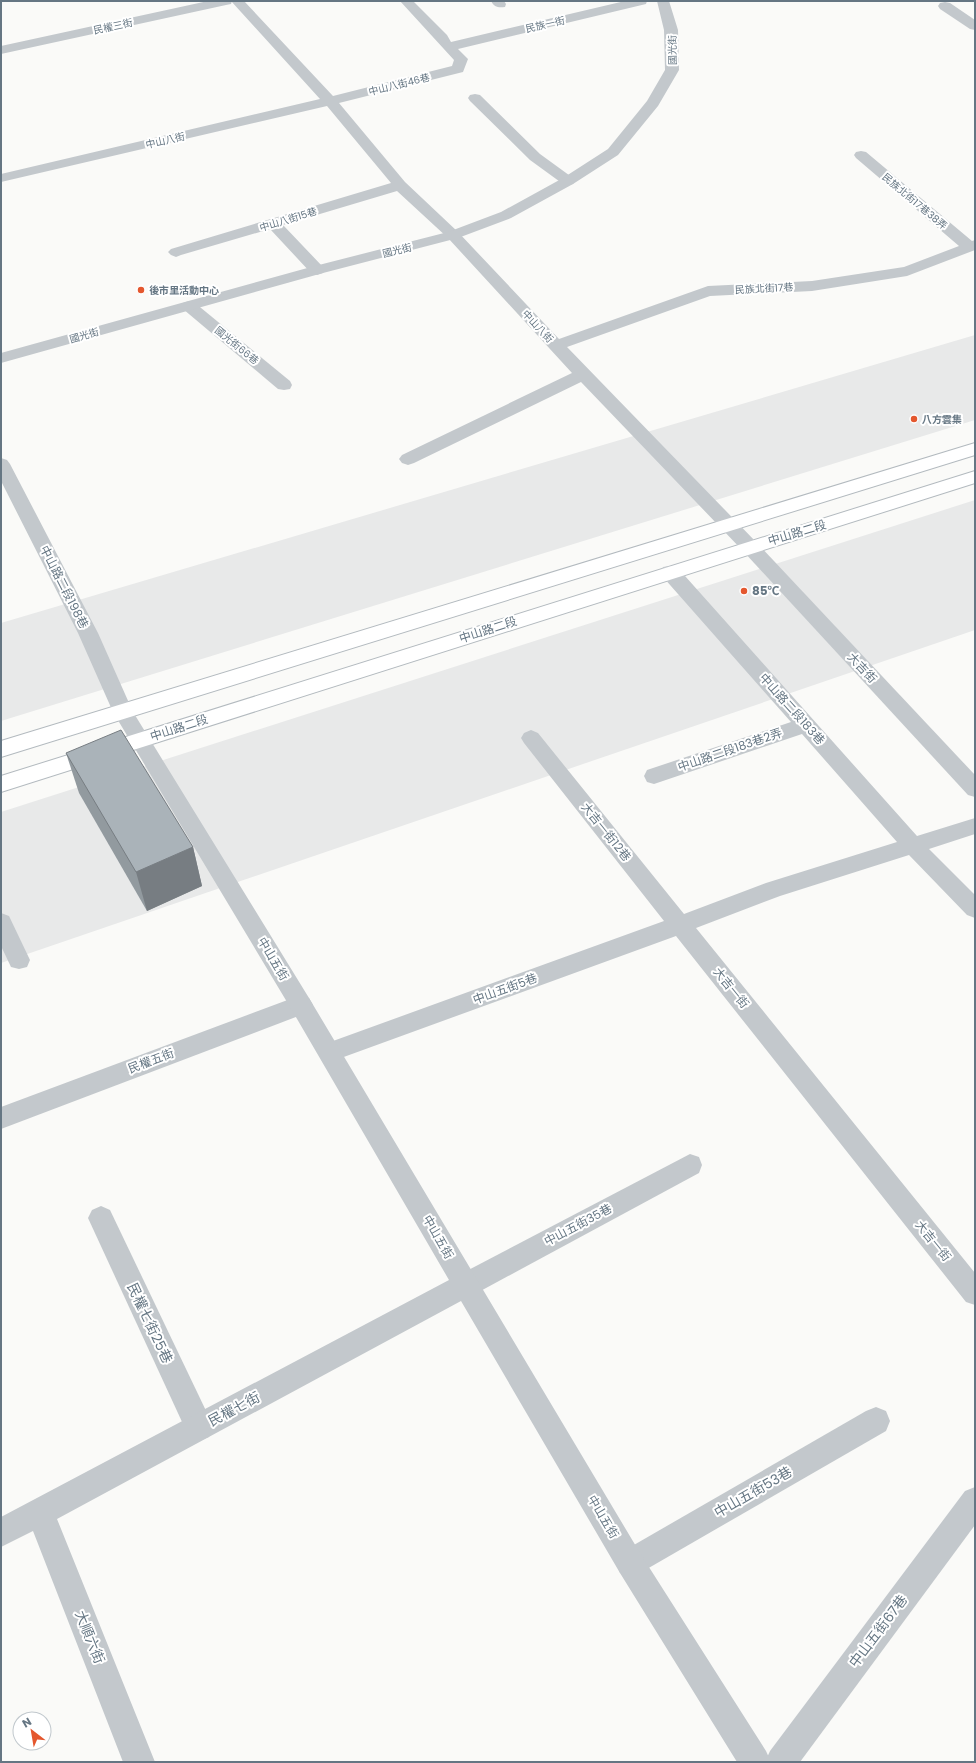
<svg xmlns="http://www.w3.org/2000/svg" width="976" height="1763" font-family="Poppins,'Noto Sans TC',sans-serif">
	<rect width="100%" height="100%" fill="#fafaf8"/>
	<g fill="#e8e9e9">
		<polygon points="975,335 975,420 1,721 1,623"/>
		<polygon points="975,500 975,630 1,963 1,812"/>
	</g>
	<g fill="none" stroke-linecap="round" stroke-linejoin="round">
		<g stroke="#b3babf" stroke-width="2">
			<g id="secondary">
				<polygon points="975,443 975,455 1,757 1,741"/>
				<polygon points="975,471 975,483 1,792 1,776"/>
			</g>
		</g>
		<g fill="#c3c8cc" fill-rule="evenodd">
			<polygon points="231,1 244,1 333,96 452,66 454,60 400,1 413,1 447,35 451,42 625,1 647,1 646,4 458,49 468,59 463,72 339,103 405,182 458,232 559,339 708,286 812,281 904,267 959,246 856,158 854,155 856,152 861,151 866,152 972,241 975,240 975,250 907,276 812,291 710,296 567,347 757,543 759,547 757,551 750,553 743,551 581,382 414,463 408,465 402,463 399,459 402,455 572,373 448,238 397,191 283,225 323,267 325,270 323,273 317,275 311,273 270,229 181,255 176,257 171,255 168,252 171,249 391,183 327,106 1,182 1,174 320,99"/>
			<path d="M491 1H504L506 4 505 7C498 8 494 7 491 1Z"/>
			<polygon points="945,2 950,3 975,20 975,30 970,29 940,9 938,6 940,3"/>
			<polygon points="475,94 480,95 540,154 573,178 575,181 573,184 568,185 563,184 530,160 470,101 468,98 470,95"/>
			<polygon points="189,301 195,303 290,381 292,385 290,389 284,390 278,389 183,309 181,306 183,303"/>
			<polygon points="1,458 7,460 10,464 98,633 133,712 130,717 123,719 116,717 113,712 78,633 1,481"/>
			<polygon points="670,566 677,567 917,836 975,818 975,834 929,849 975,895 975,918 967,915 909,855 780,896 696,928 975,1273 975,1305 966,1302 676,936 330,1062 322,1059 318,1052 322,1045 664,921 524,743 521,738 524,733 531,730 538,733 684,914 766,883 897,842 802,734 654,784 647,782 644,776 647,770 791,722 663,577 661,572 663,567"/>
			<polygon points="1,913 9,916 30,960 27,967 19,969 11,967 1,946"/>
			<polygon points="301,995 309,998 313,1005 309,1012 1,1129 1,1107"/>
			<polygon points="690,1154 699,1157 702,1165 699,1173 475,1294 466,1297 457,1294 453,1285 457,1276"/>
			<polygon points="101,1206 110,1210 209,1417 213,1427 209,1437 199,1441 189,1437 88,1218 92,1210"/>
			<polygon points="876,1407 886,1411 890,1421 886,1431 640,1573 630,1577 620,1573 616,1563 620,1553 866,1411"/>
			<polygon points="975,1487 975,1525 800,1762 765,1762 770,1751 965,1491"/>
		</g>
		<g fill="#c3c8cc" fill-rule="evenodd">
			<polygon points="208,1 232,1 231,4 226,5 1,54 1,46"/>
			<polygon points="657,1 669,1 678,30 679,70 658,106 618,155 573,184 511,218 458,238 323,273 1,363 1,353 311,267 448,232 501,212 563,178 608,149 647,101 665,70 664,30"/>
			<polygon points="750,541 757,543 975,775 975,797 968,795 743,551 741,547 743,543"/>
			<polygon points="123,705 130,707 309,998 640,1553 766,1751 771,1762 737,1762 620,1573 461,1301 57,1519 155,1762 123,1762 33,1531 1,1547 1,1517 449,1280 293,1012 113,712 116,707"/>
		</g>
		<use href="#secondary" fill="#fff" fill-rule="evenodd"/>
	</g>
	<polygon fill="#929a9f" points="66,753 193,847 202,886 147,911 79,793"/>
	<polygon fill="#777d82" points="193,847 202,886 147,911 136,872"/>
	<polygon fill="#aab3b9" stroke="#777d82" points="121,730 193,847 136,872 66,753"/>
	<g fill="#e4572e" stroke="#fff" stroke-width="1.5">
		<circle cx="141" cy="290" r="4"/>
		<circle cx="914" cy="419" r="4"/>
		<circle cx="744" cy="591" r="4"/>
	</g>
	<g text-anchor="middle" stroke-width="4" stroke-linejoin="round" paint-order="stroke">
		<g font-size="10" fill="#657683" stroke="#fff">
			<text transform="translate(545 24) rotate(-13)" y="4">民族一街</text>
			<text transform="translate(113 26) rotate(-12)" y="4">民權三街</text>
			<text transform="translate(672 50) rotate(-91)" y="4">國光街</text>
			<text transform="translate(399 84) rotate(-14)" y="4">中山八街46巷</text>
			<text transform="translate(165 140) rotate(-13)" y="4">中山八街</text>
			<text transform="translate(915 201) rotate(40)" y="4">民族北街17巷38弄</text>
			<text transform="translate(288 219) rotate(-17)" y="4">中山八街15巷</text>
			<text transform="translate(397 250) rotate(-14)" y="4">國光街</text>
			<text transform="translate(764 288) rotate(-3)" y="4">民族北街17巷</text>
			<text transform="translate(538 326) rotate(47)" y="4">中山八街</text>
			<text transform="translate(84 335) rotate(-16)" y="4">國光街</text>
			<text transform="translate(237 345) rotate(39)" y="4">國光街66巷</text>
		</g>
		<g font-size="10" font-weight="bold" fill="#657683" stroke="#fff" text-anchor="start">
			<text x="149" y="294">後市里活動中心</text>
			<text x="922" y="423">八方雲集</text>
		</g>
		<g font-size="12" fill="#657683" stroke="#fff">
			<text transform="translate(797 533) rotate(-17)" y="4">中山路二段</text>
			<text transform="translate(64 587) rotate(63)" y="4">中山路二段198巷</text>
			<text transform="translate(488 630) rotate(-18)" y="4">中山路二段</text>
			<text transform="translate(862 668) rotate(47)" y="4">大吉街</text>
			<text transform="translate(792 709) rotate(48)" y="4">中山路二段183巷</text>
			<text transform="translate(179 728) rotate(-18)" y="4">中山路二段</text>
			<text transform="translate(730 750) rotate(-19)" y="4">中山路二段183巷2弄</text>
			<text transform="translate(606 832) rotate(51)" y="4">大吉一街12巷</text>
			<text transform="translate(273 959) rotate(59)" y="4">中山五街</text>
			<text transform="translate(731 988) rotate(51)" y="4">大吉一街</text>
			<text transform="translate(505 989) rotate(-20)" y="4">中山五街5巷</text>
			<text transform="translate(151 1061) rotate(-21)" y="4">民權五街</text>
			<text transform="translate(578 1225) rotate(-28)" y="4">中山五街35巷</text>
			<text transform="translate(438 1237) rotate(60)" y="4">中山五街</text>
			<text transform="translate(933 1241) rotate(51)" y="4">大吉一街</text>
			<text transform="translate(603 1517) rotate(59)" y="4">中山五街</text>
		</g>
		<g font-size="12" font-weight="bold" fill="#657683" stroke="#fff" text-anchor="start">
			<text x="752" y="595">85℃</text>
		</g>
		<g font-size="14" fill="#657683" stroke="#fff">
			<text transform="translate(150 1323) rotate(65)" y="5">民權七街25巷</text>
			<text transform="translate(234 1409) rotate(-28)" y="5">民權七街</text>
			<text transform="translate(753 1492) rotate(-30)" y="5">中山五街53巷</text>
			<text transform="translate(878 1631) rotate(-53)" y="5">中山五街67巷</text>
			<text transform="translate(90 1637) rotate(68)" y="5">大順六街</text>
		</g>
	</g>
	<rect width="976" height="1763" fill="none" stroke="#657683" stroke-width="4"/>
	<g transform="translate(32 1731) rotate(329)"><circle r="19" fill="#ffffff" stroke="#c1c8cd"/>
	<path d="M0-3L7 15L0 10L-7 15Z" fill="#e4572e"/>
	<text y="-6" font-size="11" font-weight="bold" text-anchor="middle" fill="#657683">N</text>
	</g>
</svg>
